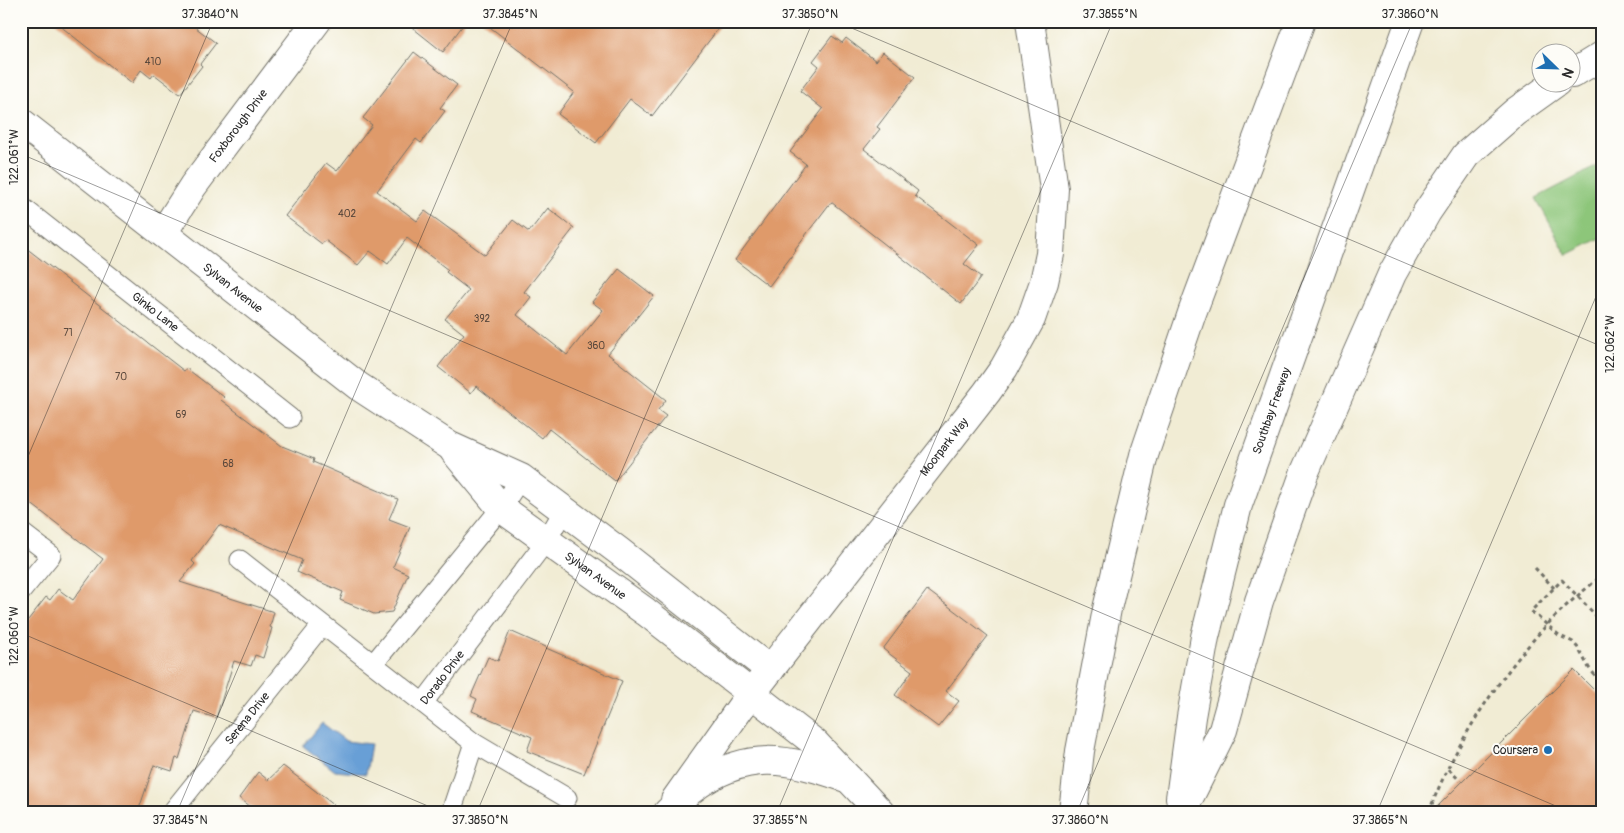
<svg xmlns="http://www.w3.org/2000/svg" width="1624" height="833" font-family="Pangolin,sans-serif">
	<rect width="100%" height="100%" fill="#fdfcf7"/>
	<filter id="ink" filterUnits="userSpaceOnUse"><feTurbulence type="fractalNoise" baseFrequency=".02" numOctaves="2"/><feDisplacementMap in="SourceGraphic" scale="10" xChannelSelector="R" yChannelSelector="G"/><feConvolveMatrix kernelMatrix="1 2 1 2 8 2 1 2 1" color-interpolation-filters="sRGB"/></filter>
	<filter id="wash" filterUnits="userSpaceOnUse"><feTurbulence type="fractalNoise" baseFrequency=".0096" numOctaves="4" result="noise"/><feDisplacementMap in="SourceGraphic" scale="20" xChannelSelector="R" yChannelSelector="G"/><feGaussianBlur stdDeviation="1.12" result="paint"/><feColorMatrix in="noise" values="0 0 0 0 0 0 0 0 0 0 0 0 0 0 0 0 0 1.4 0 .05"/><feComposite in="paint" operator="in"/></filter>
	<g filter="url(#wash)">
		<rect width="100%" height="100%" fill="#f1ecd4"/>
		<polygon fill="#8dc67a" stroke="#5c7852" points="1603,163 1603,237 1567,255 1536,198"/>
		<polygon fill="#689fd6" stroke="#4a6580" points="322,723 346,741 371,744 366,774 335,771 303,746"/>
		<g id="blocks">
			<g fill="#df9a6b">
				<polygon points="54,21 187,21 216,43 200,64 202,66 180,94 154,74 151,78 141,70 132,83"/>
				<polygon points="404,21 466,21 443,52"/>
				<polygon points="482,21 724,21 652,116 630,99 596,143 558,114 574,92"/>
				<polygon points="832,36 842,43 846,38 876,61 883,52 915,77 877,127 880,129 864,149 918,191 915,196 979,245 964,264 981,277 961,304 831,202 795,249 796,250 769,286 735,260 806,164 790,152 823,109 800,91 819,66 813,61"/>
				<polygon points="414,52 457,85 440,108 445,111 421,143 416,139 377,191 417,221 425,211 485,255 513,220 529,232 548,208 574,228 524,292 531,297 517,315 567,355 603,310 592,302 619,269 654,296 608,354 666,400 658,410 666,416 615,481 549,429 542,438 476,386 471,393 438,367 464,334 445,319 469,290 446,272 448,270 407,238 388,264 370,251 358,265 325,240 322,244 285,216 326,163 337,171 372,125 363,118"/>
				<polygon points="21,244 184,371 186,368 224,397 221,400 282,446 314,459 313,462 398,499 389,519 410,527 393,567 408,574 392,612 374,614 340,600 343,592 297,572 302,560 219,525 192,561 195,564 180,582 274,612 270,627 272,628 263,658 255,655 251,666 234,661 216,718 194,711 179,759 176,758 172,771 154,765 138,812 21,812 21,629 46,597 50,600 58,589 73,600 103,559 21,496"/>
				<polygon points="927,590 988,636 946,691 959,701 938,727 895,695 912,671 883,649"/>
				<polygon points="510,631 546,647 546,648 622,681 584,774 527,751 532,737 472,711 477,699 471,696 488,657 498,661"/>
				<polygon points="1574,670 1603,699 1603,812 1432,812"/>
				<polygon points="283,766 343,812 258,812 239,798 258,772 268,780"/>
			</g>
		</g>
	</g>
	<g filter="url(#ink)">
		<use href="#blocks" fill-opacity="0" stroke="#706f66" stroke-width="1"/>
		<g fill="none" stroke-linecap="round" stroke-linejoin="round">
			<g stroke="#706f66" stroke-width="21">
				<g id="lane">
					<path id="s1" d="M21 206 290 418"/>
					<polyline points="21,532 51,555 21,592"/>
					<polyline points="240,560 474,743 567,798"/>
					<polyline points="374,663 501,508 521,478"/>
					<path id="s2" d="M423 703 546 541 564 510"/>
					<path id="s3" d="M172 812 322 625"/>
					<polyline points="451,812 474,743"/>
				</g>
			</g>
			<g stroke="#706f66" stroke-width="30">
				<g id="street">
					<path id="s4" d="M163 233 193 186 317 21"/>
				</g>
			</g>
			<g stroke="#706f66" stroke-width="30">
				<g id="secondary">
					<path id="s5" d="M21 122 358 386 450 446 521 478 620 552 770 670"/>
					<path id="s6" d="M454 451 501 508 646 612 752 694"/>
					<path id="s7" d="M675 800 741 707 987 392 1004 368 1031 319 1044 282 1050 254 1054 189 1030 21"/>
				</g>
			</g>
			<g stroke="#706f66" stroke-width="30">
				<g id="highway">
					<polyline points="1572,74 1603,55"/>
					<polyline points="752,694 815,743 880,812"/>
					<path id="s8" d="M1180 798 1191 717 1205 637 1238 505 1410 21"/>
					<path d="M668 812C676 805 683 797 691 790 746 748 788 758 849 779"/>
					<polyline points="1073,812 1080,751 1107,609 1144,455 1192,313 1301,21"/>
					<polyline points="1182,812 1223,730 1259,601 1304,474 1392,274 1427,212 1466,155 1515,112 1557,82"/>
				</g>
			</g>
			<g stroke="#706f66" stroke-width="3" stroke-dasharray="4 4" stroke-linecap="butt">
				<polyline points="1535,568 1554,588"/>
				<polyline points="1603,623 1562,580 1531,611 1560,636 1573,642 1578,648 1589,668 1603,685"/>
				<polyline points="1449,769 1460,781"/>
				<path d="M1429 812C1453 747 1499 676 1546 626 1563 607 1583 591 1603 575"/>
			</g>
			<use href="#lane" stroke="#fff" stroke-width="19"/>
			<use href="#street" stroke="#fff" stroke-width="28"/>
			<use href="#secondary" stroke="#fff" stroke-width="28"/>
			<use href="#highway" stroke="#fff" stroke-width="28"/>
		</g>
	</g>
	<path fill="none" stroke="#2b2b2b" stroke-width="1" stroke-opacity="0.45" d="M835 21 1603 347M21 154 1570 812M21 473 213 21M21 633 442 812M177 812 513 21M477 812 813 21M777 812 1113 21M1077 812 1413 21M1377 812 1603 280"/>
	<circle fill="#1f6fb2" stroke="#fdfcf7" stroke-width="2" cx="1548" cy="750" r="5"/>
	<g text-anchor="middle" stroke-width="4" stroke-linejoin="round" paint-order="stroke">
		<g font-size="10" fill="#58473b">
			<text x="153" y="65">410</text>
			<text x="347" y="217">402</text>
			<text x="482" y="322">392</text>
			<text x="68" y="336">71</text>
			<text x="596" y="349">360</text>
			<text x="121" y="380">70</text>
			<text x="181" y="418">69</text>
			<text x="228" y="467">68</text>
		</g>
		<g font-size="12" fill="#2b2b2b" stroke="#fdfcf7">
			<text dy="4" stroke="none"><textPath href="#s4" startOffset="131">Foxborough Drive</textPath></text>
			<text dy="4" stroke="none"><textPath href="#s5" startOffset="269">Sylvan Avenue</textPath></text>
			<text dy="4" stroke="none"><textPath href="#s1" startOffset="171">Ginko Lane</textPath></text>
			<text dy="4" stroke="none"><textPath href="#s8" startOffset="399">Southbay Freeway</textPath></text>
			<text dy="4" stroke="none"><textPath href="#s7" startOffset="444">Moorpark Way</textPath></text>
			<text dy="4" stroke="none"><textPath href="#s6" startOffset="190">Sylvan Avenue</textPath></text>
			<text dy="4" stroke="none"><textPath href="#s2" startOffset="32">Dorado Drive</textPath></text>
			<text dy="4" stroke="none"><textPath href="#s3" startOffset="120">Serena Drive</textPath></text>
		</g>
		<g font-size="12" fill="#2b2b2b" stroke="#fdfcf7" text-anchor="end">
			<text x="1538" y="754">Coursera</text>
		</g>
	</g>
	<rect width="1624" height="833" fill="none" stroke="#fdfcf7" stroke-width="55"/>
	<g transform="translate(1556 68) rotate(113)"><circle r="24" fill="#fdfcf7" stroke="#a9a8a5"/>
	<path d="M0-4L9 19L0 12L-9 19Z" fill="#1f6fb2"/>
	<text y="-8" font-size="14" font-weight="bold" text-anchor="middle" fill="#2b2b2b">N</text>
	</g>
	<rect x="28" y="28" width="1568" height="778" fill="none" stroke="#2b2b2b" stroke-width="2"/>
	<g font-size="12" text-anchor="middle" fill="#2b2b2b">
		<text x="210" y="18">37.3840°N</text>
		<text x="510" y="18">37.3845°N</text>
		<text x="810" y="18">37.3850°N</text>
		<text x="1110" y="18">37.3855°N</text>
		<text x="1410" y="18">37.3860°N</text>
		<text transform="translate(14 157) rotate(-90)" y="4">122.061°W</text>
		<text transform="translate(1610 344) rotate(-90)" y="4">122.062°W</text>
		<text transform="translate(14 636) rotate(-90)" y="4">122.060°W</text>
		<text x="180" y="824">37.3845°N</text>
		<text x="480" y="824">37.3850°N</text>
		<text x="780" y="824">37.3855°N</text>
		<text x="1080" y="824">37.3860°N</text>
		<text x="1380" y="824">37.3865°N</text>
	</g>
</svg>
